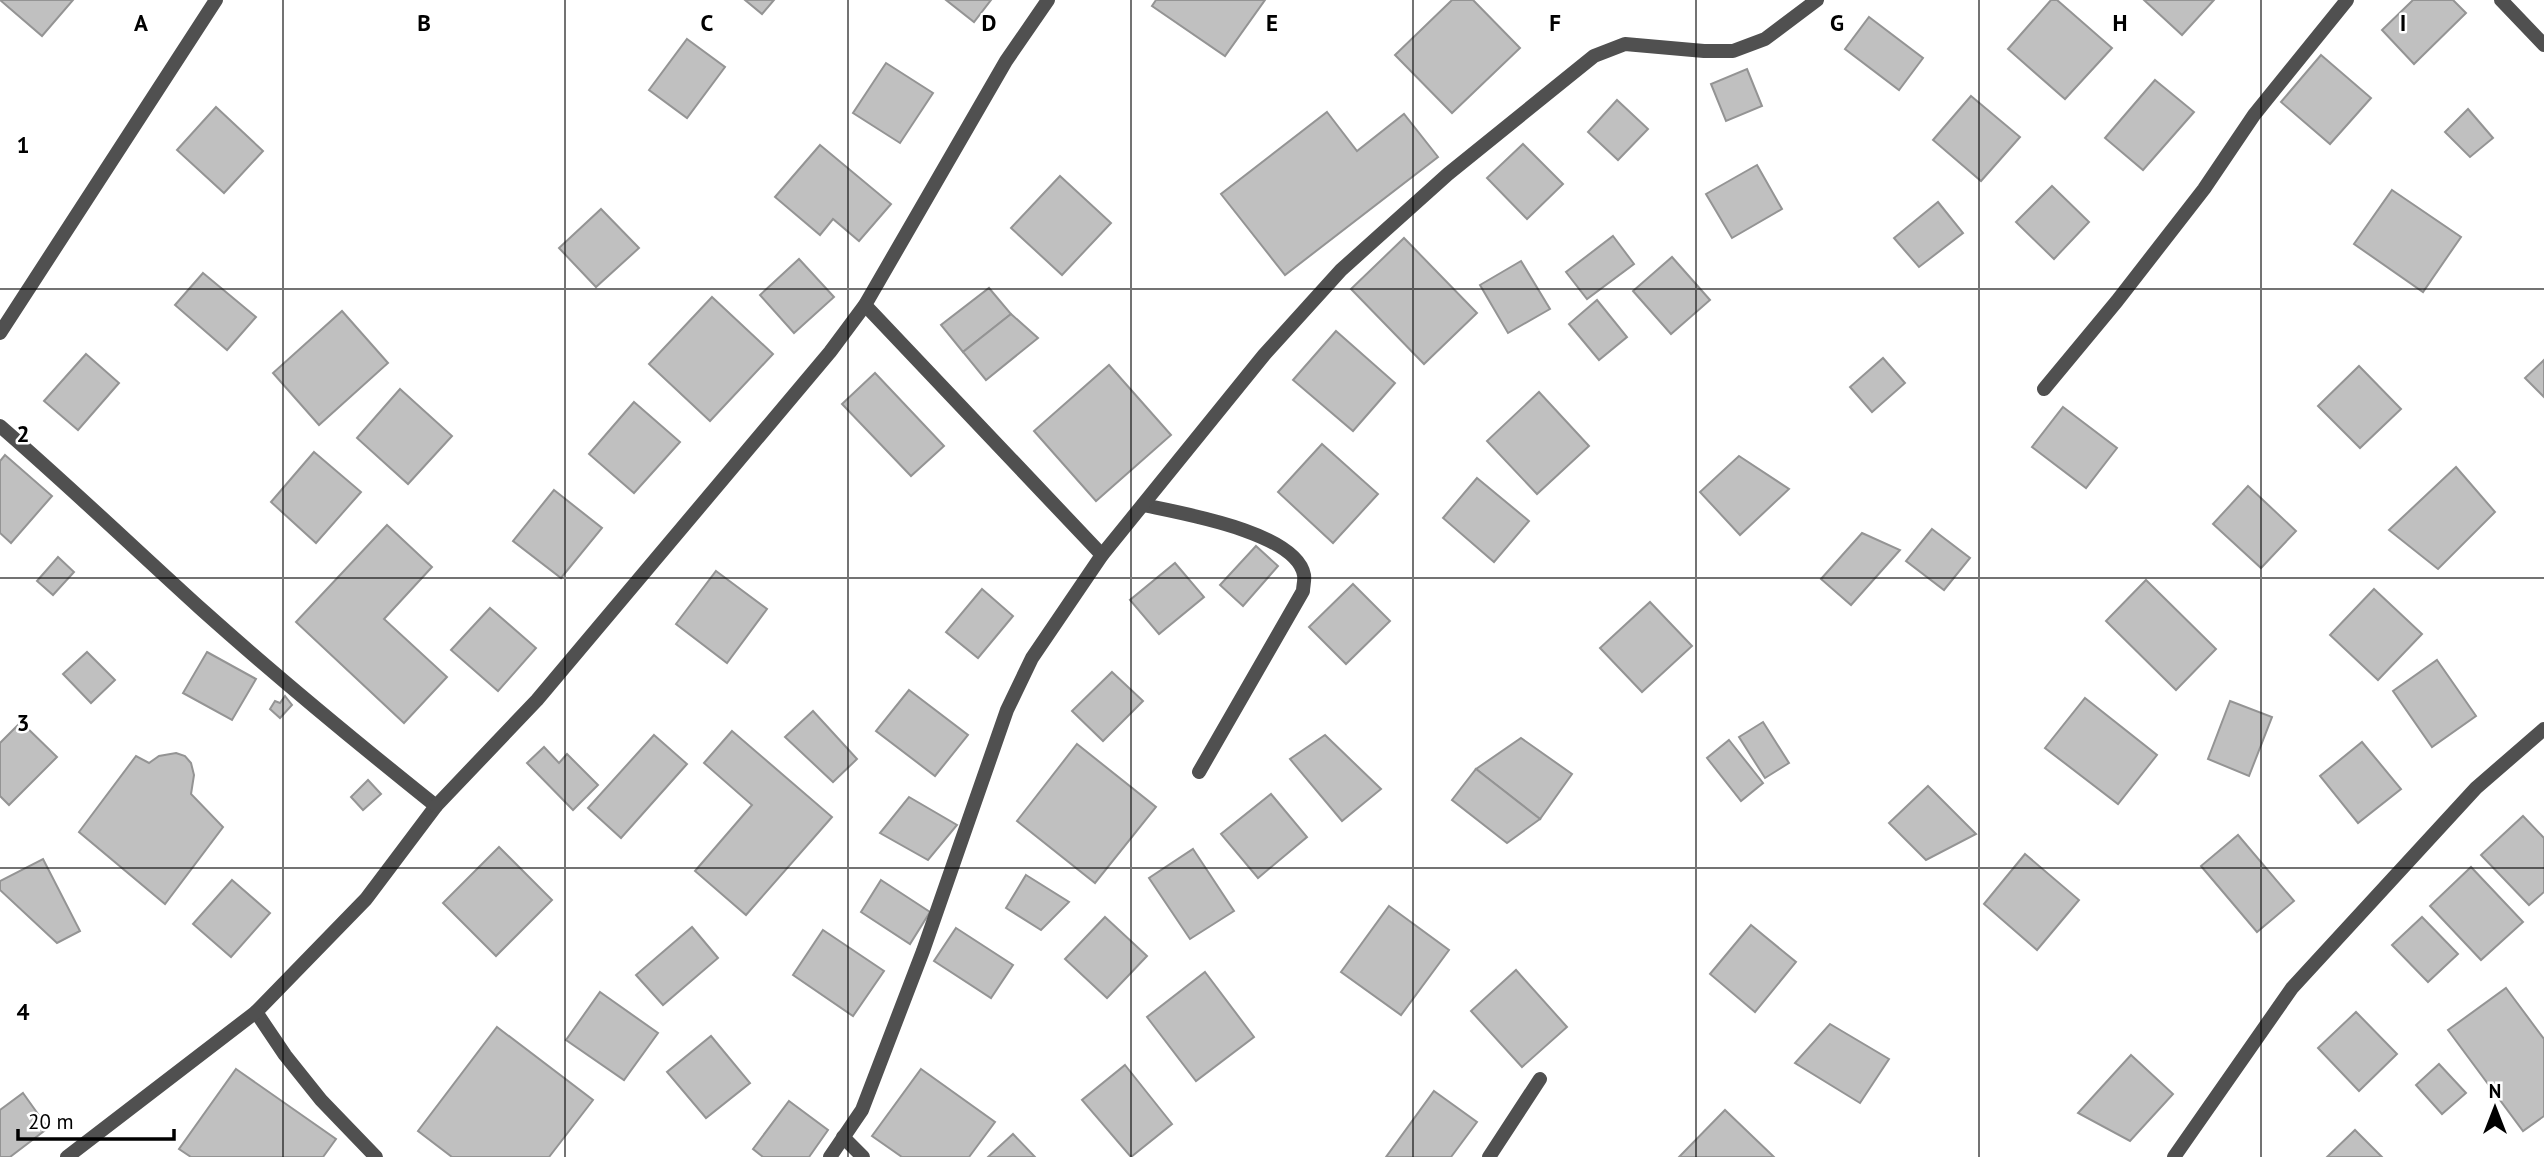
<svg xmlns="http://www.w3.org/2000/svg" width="2544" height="1157" font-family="'PT Sans',sans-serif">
	<rect width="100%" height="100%" fill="#fff"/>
	<g fill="#c0c0c0" stroke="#949494" stroke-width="2">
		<polygon points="0,0 73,0 42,36"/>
		<polygon points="745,0 774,0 762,14"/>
		<polygon points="946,0 991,0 974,22"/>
		<polygon points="1156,0 1265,0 1225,56 1152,6"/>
		<polygon points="1452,0 1473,0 1520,48 1452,113 1395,55"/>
		<polygon points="2051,0 2057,0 2112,48 2065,99 2008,49"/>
		<polygon points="2144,0 2214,0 2182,35"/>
		<polygon points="2413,0 2453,0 2466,13 2414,64 2382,30"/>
		<polygon points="1869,17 1923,58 1899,90 1845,49"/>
		<polygon points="687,39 725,67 687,118 649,90"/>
		<polygon points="2321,55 2371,98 2330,144 2281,102"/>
		<polygon points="886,63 933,93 900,143 853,113"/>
		<polygon points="1747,69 1762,106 1726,121 1711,84"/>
		<polygon points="2155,80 2194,112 2143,170 2105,138"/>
		<polygon points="1971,96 2020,137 1981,181 1933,140"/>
		<polygon points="1617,100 1648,129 1618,160 1588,132"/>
		<polygon points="216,107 263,151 224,193 177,150"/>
		<polygon points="2468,109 2493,138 2470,157 2445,132"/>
		<polygon points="1327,112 1357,151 1404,114 1438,157 1285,275 1221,194"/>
		<polygon points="1523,144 1563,184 1527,219 1487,178"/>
		<polygon points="820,145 891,204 859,241 833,219 820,235 775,197"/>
		<polygon points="1757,165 1782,209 1732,238 1706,194"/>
		<polygon points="1060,176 1111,223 1062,275 1011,228"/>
		<polygon points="2052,186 2089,222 2054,259 2016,222"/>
		<polygon points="2392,190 2461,237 2423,292 2354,244"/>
		<polygon points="1938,202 1963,233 1919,267 1894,238"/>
		<polygon points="601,209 639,248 596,287 559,248"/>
		<polygon points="1613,236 1634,264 1587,299 1566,272"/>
		<polygon points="1404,238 1477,313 1424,364 1351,289"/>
		<polygon points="1672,257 1710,300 1671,334 1633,291"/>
		<polygon points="799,259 834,297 794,333 760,295"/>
		<polygon points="1521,261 1550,309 1508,333 1480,285"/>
		<polygon points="203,273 256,317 227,350 175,305"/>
		<polygon points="989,288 1011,314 963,352 941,325"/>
		<polygon points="712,297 773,354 710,421 649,364"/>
		<polygon points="1597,300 1627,337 1599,360 1569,324"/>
		<polygon points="342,311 388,363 319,425 273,373"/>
		<polygon points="1011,314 1038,338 986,380 963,352"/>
		<polygon points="1336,331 1395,383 1353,431 1293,380"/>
		<polygon points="86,354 119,383 78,430 44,401"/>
		<polygon points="1883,358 1905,383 1872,412 1850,387"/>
		<polygon points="2544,360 2544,397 2525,378"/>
		<polygon points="1109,365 1171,435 1096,501 1034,431"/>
		<polygon points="2359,366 2401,409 2360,448 2318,406"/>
		<polygon points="875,373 944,446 911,476 842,404"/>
		<polygon points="400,389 452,436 408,484 357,438"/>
		<polygon points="1539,392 1589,446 1537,494 1487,441"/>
		<polygon points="634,402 680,442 634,493 589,454"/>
		<polygon points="2063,407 2117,448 2086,488 2032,447"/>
		<polygon points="1322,444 1378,494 1333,543 1278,492"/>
		<polygon points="314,452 361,492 316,543 271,502"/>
		<polygon points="5,455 52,496 11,543 0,533 0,461"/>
		<polygon points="1739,456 1789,489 1740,535 1700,492"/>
		<polygon points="2456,467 2495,512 2438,569 2389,530"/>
		<polygon points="1477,478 1529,521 1494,562 1443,518"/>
		<polygon points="2248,486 2296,531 2261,568 2213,524"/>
		<polygon points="554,490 602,528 561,578 513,541"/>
		<polygon points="387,525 432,567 384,619 447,677 404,723 296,622"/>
		<polygon points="1932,529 1970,558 1944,590 1906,561"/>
		<polygon points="1862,533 1900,550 1851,605 1821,579"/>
		<polygon points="1256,546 1278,566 1243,606 1220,585"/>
		<polygon points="58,557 74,572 53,595 37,581"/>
		<polygon points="1175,563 1204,597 1159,634 1130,600"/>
		<polygon points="716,571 767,609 727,663 676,624"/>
		<polygon points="2146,580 2216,649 2176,690 2106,621"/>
		<polygon points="1353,584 1390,621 1346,664 1309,627"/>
		<polygon points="982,589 1013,616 978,658 946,632"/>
		<polygon points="2374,589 2422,634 2378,680 2330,635"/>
		<polygon points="1650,602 1692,646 1642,692 1600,648"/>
		<polygon points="490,608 536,648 498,691 451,650"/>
		<polygon points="87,652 115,680 91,703 63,674"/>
		<polygon points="207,652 256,679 232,720 183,693"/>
		<polygon points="2437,660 2476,716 2432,747 2393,691"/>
		<polygon points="1112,672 1143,701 1103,741 1072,711"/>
		<polygon points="909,690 968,735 935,776 876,731"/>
		<polygon points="285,696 292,705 280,718 270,709 275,701 280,703"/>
		<polygon points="2085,698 2157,755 2118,804 2045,748"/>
		<polygon points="2230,701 2272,717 2249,776 2208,759"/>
		<polygon points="813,711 857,759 833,782 785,737"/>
		<polygon points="21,722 57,757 9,805 0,796 0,743"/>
		<polygon points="1763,722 1789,763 1765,778 1739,737"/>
		<polygon points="732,731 832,817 746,915 695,871 752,805 704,763"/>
		<polygon points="654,735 687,764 621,838 588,808"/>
		<polygon points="1325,735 1381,789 1342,821 1290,759"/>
		<polygon points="1521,738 1572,774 1540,819 1476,769"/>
		<polygon points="1729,740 1763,783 1741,801 1707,758"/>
		<polygon points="2362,742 2401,789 2358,823 2320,776"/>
		<polygon points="1077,744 1156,807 1095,883 1017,821"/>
		<polygon points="544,747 559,763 567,754 598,785 573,810 527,763"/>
		<polygon points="176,753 185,756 191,763 194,775 191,794 223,827 165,904 79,832 136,756 149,763 159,756"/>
		<polygon points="1476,769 1540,819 1507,843 1452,800"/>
		<polygon points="368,780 381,794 363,810 351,797"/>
		<polygon points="1928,786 1976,834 1926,860 1889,823"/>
		<polygon points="1271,794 1307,837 1258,878 1221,834"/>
		<polygon points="909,797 957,825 928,860 880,833"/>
		<polygon points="2523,816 2544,838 2544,892 2529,905 2481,855"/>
		<polygon points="2238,835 2294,901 2257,932 2201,866"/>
		<polygon points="499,847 552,900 496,956 443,903"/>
		<polygon points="1193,849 1234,911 1190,939 1149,878"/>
		<polygon points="2025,854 2079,900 2037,950 1984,904"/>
		<polygon points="43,859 80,931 57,943 0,890 0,881"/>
		<polygon points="2471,867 2523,922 2481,960 2430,906"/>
		<polygon points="1026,875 1069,902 1041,930 1006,908"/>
		<polygon points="232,880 270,913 231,957 193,924"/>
		<polygon points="881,880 930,912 910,944 861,912"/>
		<polygon points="1389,906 1449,950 1401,1015 1341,972"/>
		<polygon points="1105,917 1147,956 1107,998 1065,959"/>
		<polygon points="2422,917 2458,954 2428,982 2392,945"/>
		<polygon points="1751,925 1796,962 1755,1012 1710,974"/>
		<polygon points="692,927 718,958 663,1005 636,975"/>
		<polygon points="956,928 1013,965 991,998 934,961"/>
		<polygon points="823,930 884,971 853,1016 793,975"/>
		<polygon points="1516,970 1567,1027 1522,1067 1471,1011"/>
		<polygon points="1205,972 1254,1037 1196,1081 1147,1017"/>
		<polygon points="2506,988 2544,1039 2544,1116 2523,1131 2448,1030"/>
		<polygon points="600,992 658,1033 624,1080 566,1040"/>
		<polygon points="2356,1012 2397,1054 2359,1091 2318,1048"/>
		<polygon points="1830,1024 1889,1059 1860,1103 1795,1063"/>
		<polygon points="497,1027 593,1100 549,1157 452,1157 418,1131"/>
		<polygon points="711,1036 750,1083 706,1118 667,1072"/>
		<polygon points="2131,1055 2173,1094 2130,1141 2078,1113"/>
		<polygon points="2439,1064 2466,1093 2442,1114 2416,1085"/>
		<polygon points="1125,1065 1172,1124 1131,1157 1082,1100"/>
		<polygon points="236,1069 336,1139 323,1157 191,1157 179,1149"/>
		<polygon points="921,1069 995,1122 969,1157 902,1157 872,1136"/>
		<polygon points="1434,1091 1477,1122 1451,1157 1386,1157"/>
		<polygon points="23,1093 48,1128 10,1157 0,1157 0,1110"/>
		<polygon points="789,1101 828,1130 809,1157 763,1157 753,1149"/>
		<polygon points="1725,1110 1774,1157 1679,1157"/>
		<polygon points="2355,1130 2382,1157 2327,1157"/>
		<polygon points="1013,1134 1035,1157 988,1157"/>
	</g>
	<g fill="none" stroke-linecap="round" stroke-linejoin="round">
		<g stroke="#505050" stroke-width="14">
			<polyline points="2501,0 2544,45"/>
			<polyline points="865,305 1102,555"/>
			<polyline points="0,333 216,0"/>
			<polyline points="2044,389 2117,301 2204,189 2254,115 2347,0"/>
			<path d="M0 426C68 485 133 547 200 608 277 677 356 742 436 806L366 899 256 1012 285 1055 321 1100 376 1157"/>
			<path d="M1143 505C1180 513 1296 532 1304 575 1305 580 1303 586 1303 591L1199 772"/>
			<polyline points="436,806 537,700 830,352 865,305 1006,61 1048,0"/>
			<polyline points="843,1137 863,1157"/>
			<polyline points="67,1157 256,1012"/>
			<polyline points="830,1157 862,1110 923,951 1007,710 1032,658 1102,555 1264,355 1341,270 1448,174 1594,56 1625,44 1704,51 1733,51 1765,39 1817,0"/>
			<polyline points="1489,1157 1540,1079"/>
			<polyline points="2174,1157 2292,988 2476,788 2544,729"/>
		</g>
	</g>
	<path fill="none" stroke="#000" stroke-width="2" stroke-opacity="0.55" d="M283 0V1157M565 0V1157M848 0V1157M1131 0V1157M1413 0V1157M1696 0V1157M1979 0V1157M2261 0V1157M0 289H2544M0 578H2544M0 868H2544"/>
	<g font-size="23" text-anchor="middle" font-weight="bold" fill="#000" stroke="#fff" stroke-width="5" stroke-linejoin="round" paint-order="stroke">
		<text x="141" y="31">A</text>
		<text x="424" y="31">B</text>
		<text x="707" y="31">C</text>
		<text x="989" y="31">D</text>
		<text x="1272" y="31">E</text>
		<text x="1555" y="31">F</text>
		<text x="1837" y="31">G</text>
		<text x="2120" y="31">H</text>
		<text x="2403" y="31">I</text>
		<text x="23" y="153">1</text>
		<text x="23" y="442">2</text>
		<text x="23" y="731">3</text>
		<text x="23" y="1020">4</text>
	</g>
	<g transform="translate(2495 1108)" stroke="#ffffff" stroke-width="5" paint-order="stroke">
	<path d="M0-5L12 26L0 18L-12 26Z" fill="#000000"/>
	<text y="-10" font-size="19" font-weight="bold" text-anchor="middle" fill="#000000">N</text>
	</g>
	<path d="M18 1129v10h156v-10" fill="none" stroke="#000000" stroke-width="3.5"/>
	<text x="28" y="1129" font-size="21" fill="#000000" stroke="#ffffff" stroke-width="5" paint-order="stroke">20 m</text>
</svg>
